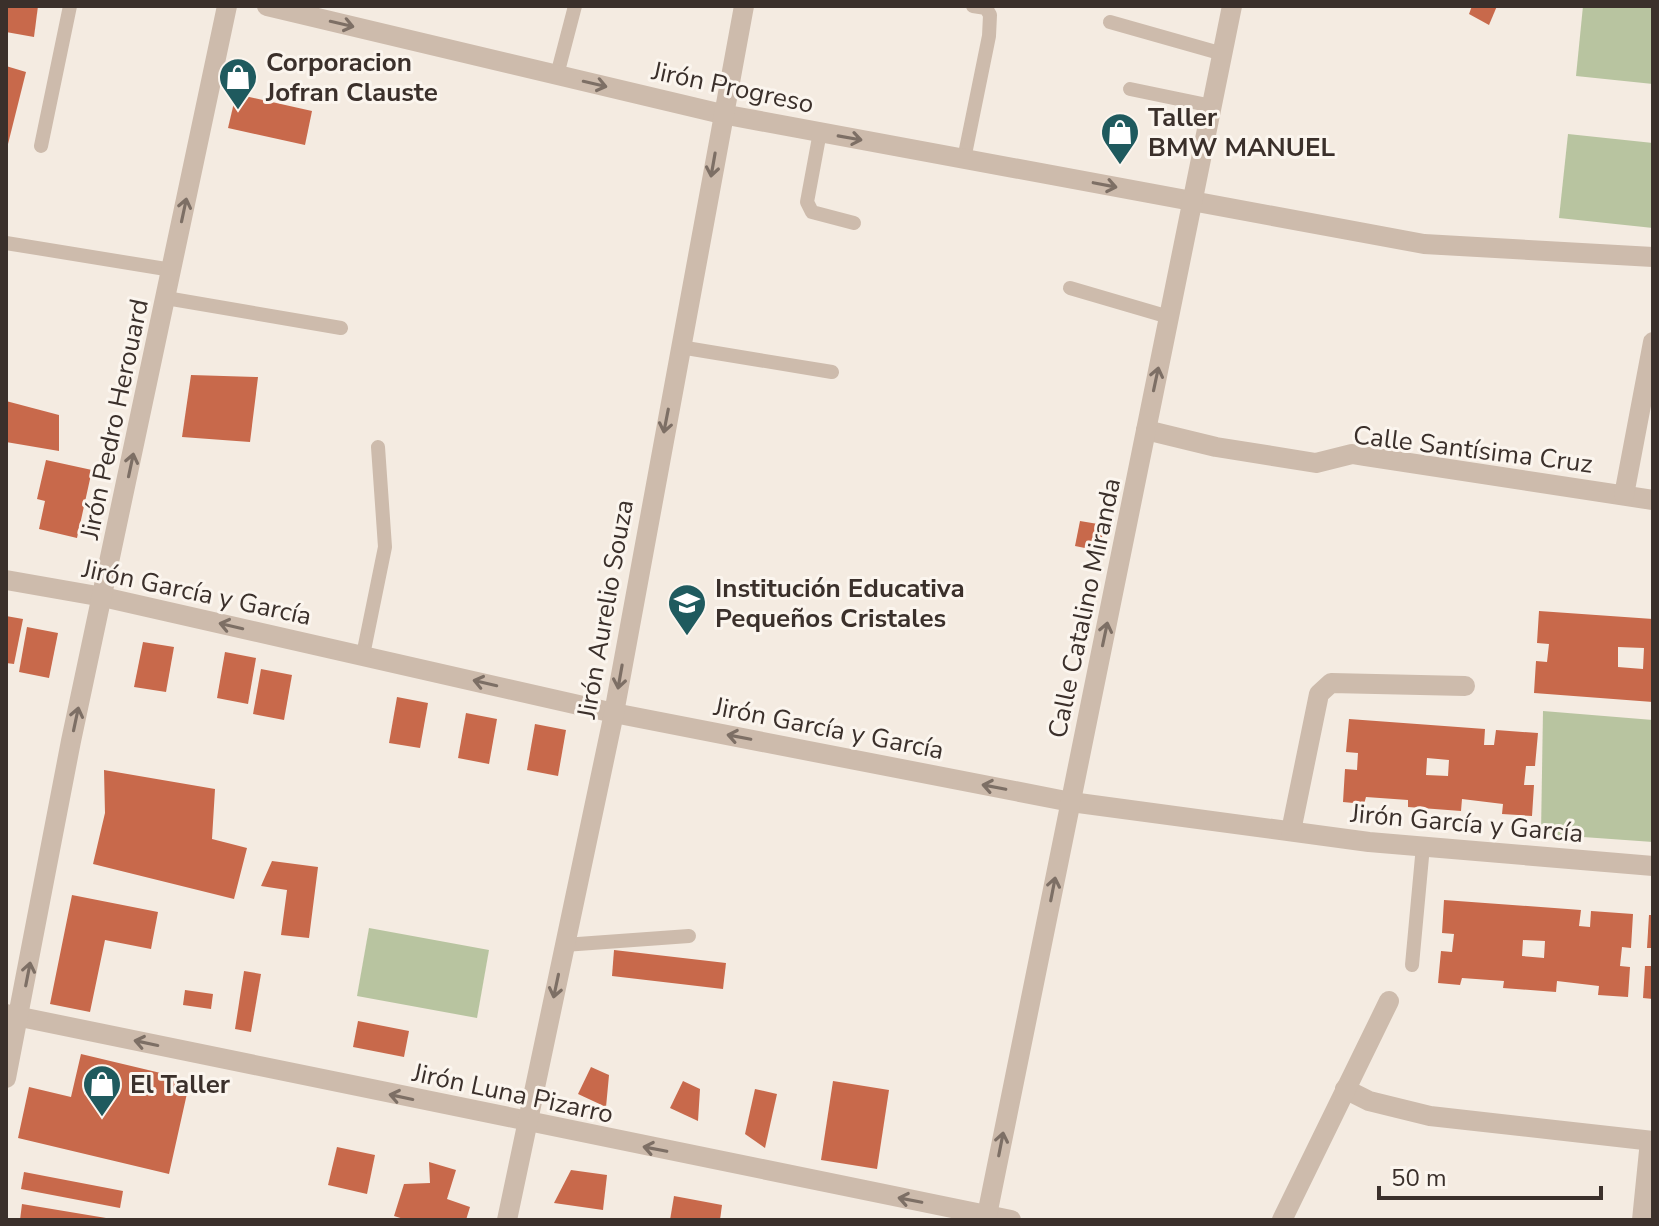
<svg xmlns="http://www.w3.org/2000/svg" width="1659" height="1226" font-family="'Nunito Sans',sans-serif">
	<rect width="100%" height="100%" fill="#f4ebe1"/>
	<g fill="#b8c4a0">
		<polygon points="1583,6 1653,6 1653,84 1576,76"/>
		<polygon points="1568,134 1653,143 1653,228 1559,218"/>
		<polygon points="1543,711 1653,720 1653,842 1541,834"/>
		<polygon points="369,928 489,950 477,1018 357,996"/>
	</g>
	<g fill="#c8694b" fill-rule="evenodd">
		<polygon points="6,6 38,6 34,37 6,32"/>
		<polygon points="1472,6 1497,6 1489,25 1469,14"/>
		<polygon points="6,66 26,72 7,148 6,147"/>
		<polygon points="236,94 312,111 305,145 228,128"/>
		<polygon points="191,375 258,377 250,442 182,437"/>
		<polygon points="6,401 59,415 59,451 6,442"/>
		<polygon points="46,460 92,470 77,538 39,529 45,501 37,499"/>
		<polygon points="1080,521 1104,525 1100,551 1075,546"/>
		<path d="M1539 611 1653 619V702L1534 693 1536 661 1547 662 1549 644 1537 643ZM1618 647 1644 648 1643 669 1618 667Z"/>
		<polygon points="6,616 23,619 14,664 6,663"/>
		<polygon points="27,627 58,633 49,678 19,672"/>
		<polygon points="143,642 174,647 166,692 134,687"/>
		<polygon points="225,652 256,658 248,704 217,698"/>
		<polygon points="261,669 292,675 284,720 253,714"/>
		<polygon points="397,697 428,703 420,748 389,743"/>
		<polygon points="466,713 497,719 489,764 458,758"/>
		<path d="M1349 719 1485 729 1484 745H1494L1496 730 1538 733 1535 766H1526L1524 785H1534L1532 816 1502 814 1503 804 1462 799 1461 811 1408 807V800L1366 797 1364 804 1343 802 1345 769 1357 770 1358 753 1346 752ZM1427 758 1449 760 1448 776 1426 775Z"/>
		<polygon points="535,724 566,730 558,776 527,770"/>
		<polygon points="104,770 215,789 212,839 247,848 234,899 93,864 105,813"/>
		<polygon points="272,861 318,867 309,938 281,935 287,890 261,886"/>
		<polygon points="72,895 158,912 151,949 105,940 90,1012 50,1004"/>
		<path d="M1444 900 1581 910 1579 926 1590 927 1591 911 1633 914 1631 948 1622 947 1620 966 1630 967 1628 997 1598 995 1599 986 1557 981 1556 992 1503 988 1504 981 1462 978 1460 985 1438 983 1441 951 1452 952 1454 934 1442 933ZM1523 940 1545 941 1544 958 1522 956Z"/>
		<polygon points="1649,915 1653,915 1653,948 1647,948"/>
		<polygon points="614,950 726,963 723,989 612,976"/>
		<polygon points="1645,966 1653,966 1653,999 1643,998"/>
		<polygon points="244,971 261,974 251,1032 235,1029"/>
		<polygon points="185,990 213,994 211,1009 183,1005"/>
		<polygon points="358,1021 409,1031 404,1057 353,1047"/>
		<polygon points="81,1054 190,1080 169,1174 18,1138 29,1087 71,1097"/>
		<polygon points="591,1067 609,1075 606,1107 578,1094"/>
		<polygon points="683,1081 700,1089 698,1121 670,1108"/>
		<polygon points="833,1081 889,1090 877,1169 821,1160"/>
		<polygon points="755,1089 777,1094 765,1148 745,1134"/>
		<polygon points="337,1147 375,1155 367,1194 328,1185"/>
		<polygon points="429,1162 456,1170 447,1199 470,1207 466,1220 407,1220 394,1216 404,1184 430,1183"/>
		<polygon points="571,1170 607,1175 603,1210 554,1203"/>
		<polygon points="24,1172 123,1191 120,1208 21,1189"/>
		<polygon points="674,1196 722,1205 720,1220 670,1220"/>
		<polygon points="22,1204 106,1218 105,1220 20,1220"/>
	</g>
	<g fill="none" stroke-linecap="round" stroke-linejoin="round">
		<g stroke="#cdbbac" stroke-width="14">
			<polyline points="1110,22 1223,54"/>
			<polyline points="557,75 575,6"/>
			<polyline points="1130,89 1212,106"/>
			<polyline points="820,132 807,202 812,212 854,223"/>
			<polyline points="41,146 70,6"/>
			<polyline points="964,159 989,36 990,15 986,8 973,6"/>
			<polyline points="6,243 172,270"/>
			<polyline points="1070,288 1169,317"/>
			<polyline points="166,298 341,328"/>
			<polyline points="680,347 832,372"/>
			<polyline points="363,655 385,547 378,447"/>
			<polyline points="564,945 689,936"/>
			<polyline points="1412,965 1423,846"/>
		</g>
		<g stroke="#cdbbac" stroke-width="20">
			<polyline points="267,6 722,114 1424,244 1653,257"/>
			<polyline points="1146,430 1216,447 1316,463 1352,454 1364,456 1653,500"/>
			<polyline points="1624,495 1653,342"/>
			<polyline points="6,580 103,597 614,713 1071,802 1369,842 1653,866"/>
			<polyline points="1291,831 1319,694 1331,683 1465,686"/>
			<polyline points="6,1014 1011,1220"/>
			<polyline points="6,1078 71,741 227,6"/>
			<polyline points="1345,1089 1369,1101 1430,1116 1653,1141"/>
			<polyline points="507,1220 614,713 744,6"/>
			<polyline points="1282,1220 1389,1001"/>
			<polyline points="1642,1220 1650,1141"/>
		</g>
		<polyline stroke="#cdbbac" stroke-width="20" points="986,1220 1232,6"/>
	</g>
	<defs><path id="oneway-shaft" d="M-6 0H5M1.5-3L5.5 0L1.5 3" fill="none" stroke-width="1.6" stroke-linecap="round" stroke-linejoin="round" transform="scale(2)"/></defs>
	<g stroke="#7d6f65">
		<use href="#oneway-shaft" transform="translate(342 24) rotate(13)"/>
		<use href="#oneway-shaft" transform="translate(595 84) rotate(13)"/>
		<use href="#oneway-shaft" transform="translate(850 138) rotate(10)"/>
		<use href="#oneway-shaft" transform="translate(713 165) rotate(100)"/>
		<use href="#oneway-shaft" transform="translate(1105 185) rotate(11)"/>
		<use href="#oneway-shaft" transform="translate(184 210) rotate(-78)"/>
		<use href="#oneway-shaft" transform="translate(1156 379) rotate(-78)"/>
		<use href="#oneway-shaft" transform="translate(666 421) rotate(101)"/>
		<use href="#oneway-shaft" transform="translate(131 465) rotate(-78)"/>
		<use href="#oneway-shaft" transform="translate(231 626) rotate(-167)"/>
		<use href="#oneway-shaft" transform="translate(1105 634) rotate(-78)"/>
		<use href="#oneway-shaft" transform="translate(620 677) rotate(100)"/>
		<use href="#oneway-shaft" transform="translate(485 683) rotate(-167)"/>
		<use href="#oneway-shaft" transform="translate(76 719) rotate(-78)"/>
		<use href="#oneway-shaft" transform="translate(739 737) rotate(-169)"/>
		<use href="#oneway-shaft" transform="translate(994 787) rotate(-169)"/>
		<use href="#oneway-shaft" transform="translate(1053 889) rotate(-79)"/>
		<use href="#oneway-shaft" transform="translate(28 974) rotate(-79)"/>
		<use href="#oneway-shaft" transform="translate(556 986) rotate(102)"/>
		<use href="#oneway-shaft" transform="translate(146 1043) rotate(-168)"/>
		<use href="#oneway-shaft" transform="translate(401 1097) rotate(-168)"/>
		<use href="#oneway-shaft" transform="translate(1001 1144) rotate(-79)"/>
		<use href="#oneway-shaft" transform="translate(655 1149) rotate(-169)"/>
		<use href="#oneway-shaft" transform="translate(910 1200) rotate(-169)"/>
	</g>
	<defs>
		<g id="shop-pin" transform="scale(2)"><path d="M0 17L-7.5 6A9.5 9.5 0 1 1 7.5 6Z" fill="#1f5a5e" stroke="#fbf5ee"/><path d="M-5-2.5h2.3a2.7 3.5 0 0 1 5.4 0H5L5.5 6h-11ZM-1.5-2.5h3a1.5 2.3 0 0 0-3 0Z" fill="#fff"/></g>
		<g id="school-pin" transform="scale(2)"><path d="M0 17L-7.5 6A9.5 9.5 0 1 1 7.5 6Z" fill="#1f5a5e" stroke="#fbf5ee"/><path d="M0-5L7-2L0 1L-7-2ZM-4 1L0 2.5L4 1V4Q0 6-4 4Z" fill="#fff"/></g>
	</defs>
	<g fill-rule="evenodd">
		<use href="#shop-pin" x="238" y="77"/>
		<use href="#shop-pin" x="1120" y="132"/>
		<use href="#school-pin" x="687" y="603"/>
		<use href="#shop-pin" x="102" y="1084"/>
	</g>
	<g text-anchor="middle" stroke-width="6" stroke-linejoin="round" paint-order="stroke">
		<g font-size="26" font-weight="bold" fill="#3b302b" stroke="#fbf5ee" text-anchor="start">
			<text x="266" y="71">Corporacion<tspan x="266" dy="30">Jofran Clauste</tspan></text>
			<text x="1148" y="126">Taller<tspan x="1148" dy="30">BMW MANUEL</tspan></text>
			<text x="715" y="597">Institución Educativa<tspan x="715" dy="30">Pequeños Cristales</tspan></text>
			<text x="130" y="1093">El Taller</text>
		</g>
		<g font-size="26" fill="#3b302b" stroke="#fbf5ee">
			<text transform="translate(733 87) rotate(12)" y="9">Jirón Progreso</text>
			<text transform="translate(114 419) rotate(-78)" y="9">Jirón Pedro Herouard</text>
			<text transform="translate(1473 449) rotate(7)" y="9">Calle Santísima Cruz</text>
			<text transform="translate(197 592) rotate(12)" y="9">Jirón García y García</text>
			<text transform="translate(1084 608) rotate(-78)" y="9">Calle Catalino Miranda</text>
			<text transform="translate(605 609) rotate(-80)" y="9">Jirón Aurelio Souza</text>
			<text transform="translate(829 728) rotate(11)" y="9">Jirón García y García</text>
			<text transform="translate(1467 823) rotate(5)" y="9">Jirón García y García</text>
			<text transform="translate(513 1093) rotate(12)" y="9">Jirón Luna Pizarro</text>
		</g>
	</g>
	<rect width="1659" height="1226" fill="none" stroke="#3b302b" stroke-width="16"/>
	<path d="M1379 1186v12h222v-12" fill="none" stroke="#3b302b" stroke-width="4"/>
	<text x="1391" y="1186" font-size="24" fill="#3b302b" stroke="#fbf5ee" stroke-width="6" paint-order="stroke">50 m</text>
</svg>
